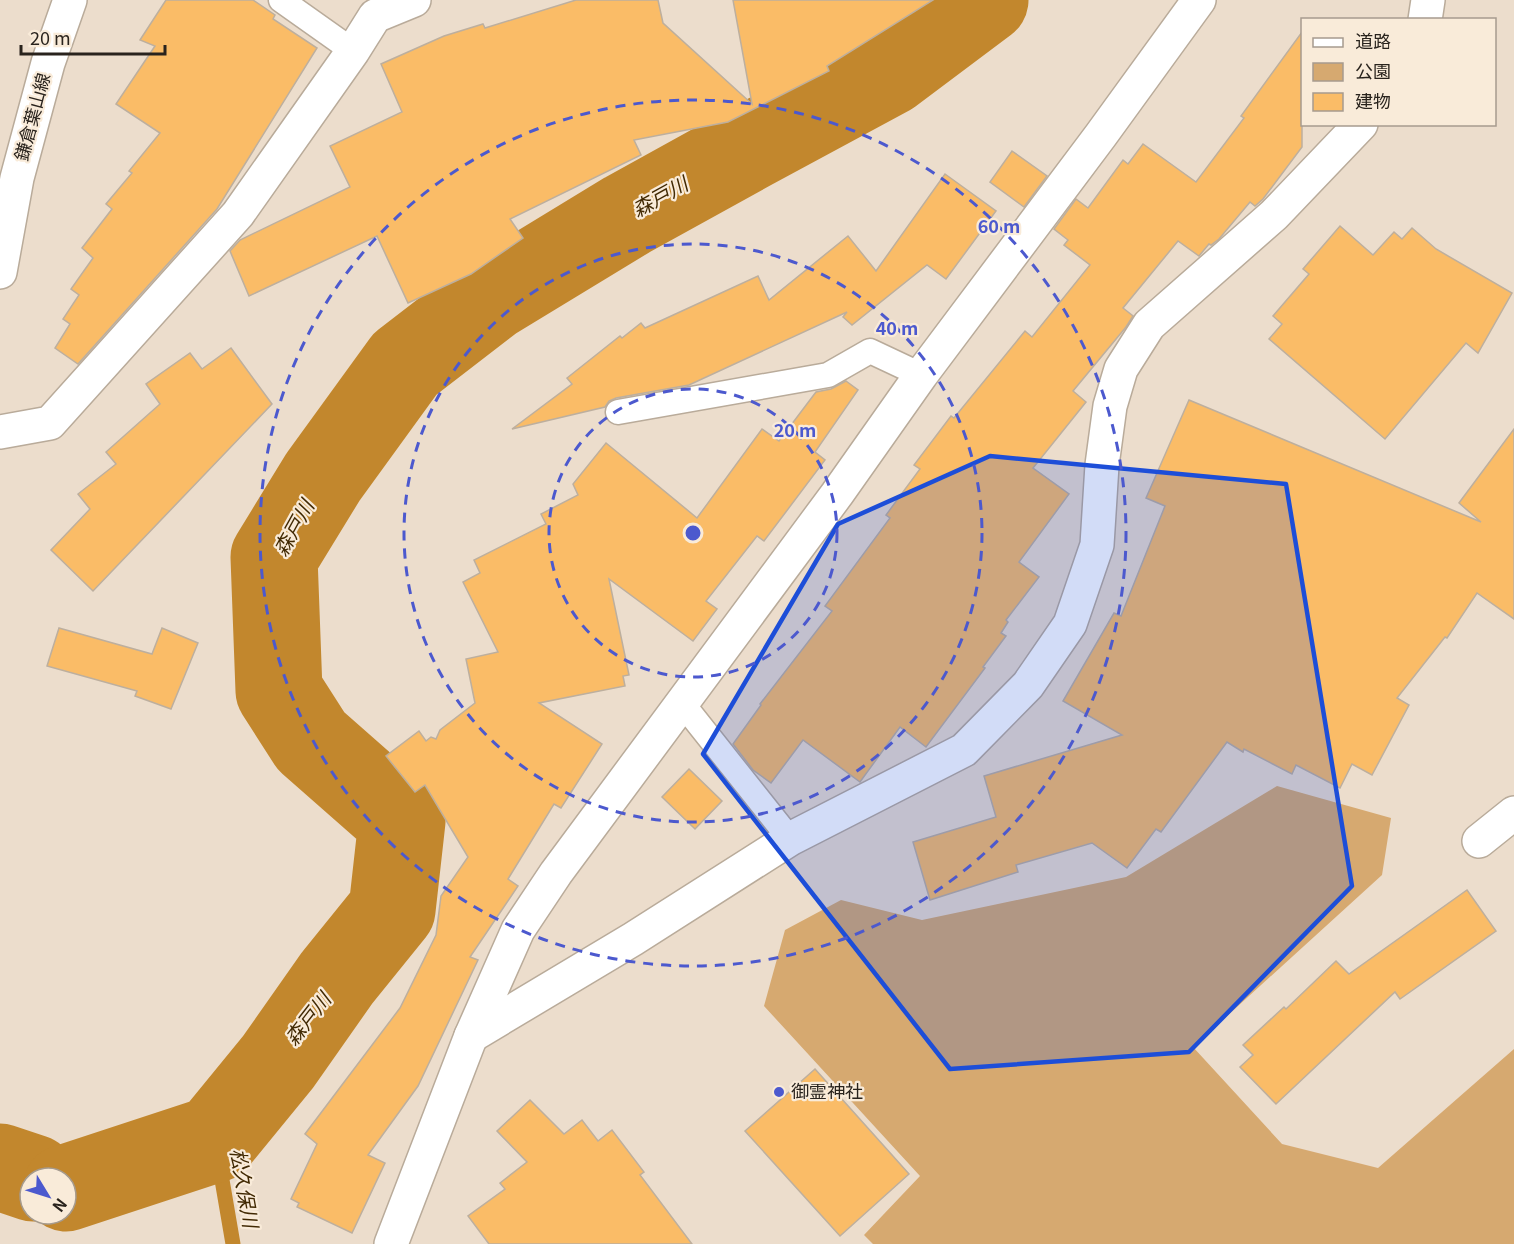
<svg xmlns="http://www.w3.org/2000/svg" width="1514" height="1244" font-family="Georgia,'Noto Sans JP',serif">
	<rect width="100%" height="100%" fill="#ecddcc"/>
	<polygon fill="#d6a970" points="1277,786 1391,818 1382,875 1193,1047 1282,1144 1378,1168 1514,1049 1514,1244 873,1244 864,1235 920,1176 764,1006 785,930 841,900 922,920 1126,877"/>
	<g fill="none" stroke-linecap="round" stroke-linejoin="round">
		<polyline stroke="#c2872d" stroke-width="15" points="215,1139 233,1244"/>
		<g stroke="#c2872d" stroke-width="87">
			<polyline points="0,1167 33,1178"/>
			<polyline points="66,1188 215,1139 278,1062 337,978 392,910 402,821 311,741 279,691 274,557 323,477 405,364 492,297 627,215 750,147 889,72 985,0"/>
		</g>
	</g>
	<g fill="#fabc67" stroke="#bdaf9e" stroke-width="1.5">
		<polygon points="166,0 253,0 275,15 273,19 317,48 217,209 78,364 55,348 70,324 63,319 79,295 71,289 93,258 82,248 112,209 106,204 132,173 129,171 160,133 116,104 155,46 140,40"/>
		<polygon points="576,0 658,0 663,23 752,104 733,0 933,0 827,66 829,71 728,122 634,140 641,155 510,219 523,238 471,274 408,303 377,236 249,296 230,251 240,240 350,187 330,146 402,112 381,64 444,36 483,24 485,28"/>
		<polygon points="1302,32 1302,147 1263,199 1255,206 1250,202 1219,239 1211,245 1209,244 1199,256 1178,241 1123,308 1133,316 1126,327 1073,391 1086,402 1033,468 1069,494 1019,562 1039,577 1006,620 1008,622 1001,633 1006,636 983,667 985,668 926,747 900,727 860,782 803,740 771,783 753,770 733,744 761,705 760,704 832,611 825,606 890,518 886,515 920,469 914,465 951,416 954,418 1025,331 1032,337 1090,265 1064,245 1068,240 1054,229 1076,199 1088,208 1123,160 1128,164 1143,144 1196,182 1244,118 1241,116"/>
		<polygon points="1012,151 1047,176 1024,207 990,182"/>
		<polygon points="945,174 996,211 946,279 927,265 852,325 843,317 847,312 689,385 616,398 609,401 605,407 512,429 572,384 567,378 620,336 622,338 641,323 645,328 758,276 769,300 848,236 876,271"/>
		<polygon points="1340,226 1373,255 1394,232 1402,239 1412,228 1436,249 1512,293 1478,353 1466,343 1385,439 1269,339 1282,324 1273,316 1309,274 1303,269"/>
		<polygon points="231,348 272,404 93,591 51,550 90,509 78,494 116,464 106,452 160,404 146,384 190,353 202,369"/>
		<polygon points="846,381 858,390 815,452 825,460 764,541 757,536 706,601 717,609 693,641 609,579 629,675 623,676 625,686 539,703 602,744 561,808 554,804 508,879 518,886 470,957 478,960 418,1086 368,1155 385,1163 352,1233 297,1207 299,1203 291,1199 317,1144 305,1134 400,1008 436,935 441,896 468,857 425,785 415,792 386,756 419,731 426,741 431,737 436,739 440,730 475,703 466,659 498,652 463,582 480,573 474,560 546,524 541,514 578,495 573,484 606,443 697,518 762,429 779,441 816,392 831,389"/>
		<polygon points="1189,400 1481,522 1459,503 1514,429 1514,619 1477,593 1447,638 1445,637 1397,698 1409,705 1372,775 1352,764 1340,788 1296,765 1292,774 1244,749 1243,752 1227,742 1161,832 1156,829 1127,868 1092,843 1016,865 1018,872 930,900 913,842 996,817 984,776 1122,735 1063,701 1114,613 1121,616 1165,506 1146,498"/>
		<polygon points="59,628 152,654 162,628 198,643 171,709 135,696 137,691 47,666"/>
		<polygon points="689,769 722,801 695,829 662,797"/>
		<polygon points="1467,890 1496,931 1400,999 1395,992 1276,1104 1240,1067 1253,1055 1243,1045 1284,1007 1286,1009 1336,961 1349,974"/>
		<polygon points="815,1069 909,1174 840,1236 745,1131"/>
		<polygon points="530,1100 564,1134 582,1120 598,1141 612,1130 644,1172 640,1175 692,1244 489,1244 468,1216 505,1189 500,1183 527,1162 497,1131"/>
	</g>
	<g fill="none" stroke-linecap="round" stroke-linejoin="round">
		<g stroke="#b9ab9a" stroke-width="27">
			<g id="lane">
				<polyline points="281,0 353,51"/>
				<polyline points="618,412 828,375 870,351 921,375"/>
				<polyline points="682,703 790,839"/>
			</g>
		</g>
		<g stroke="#b9ab9a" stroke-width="36">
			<g id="street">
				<polyline points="1425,20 1428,0"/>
				<polyline points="0,432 50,423 238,214 353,51 375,16 414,0"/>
				<polyline points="1479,841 1514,813"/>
				<polyline points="471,1036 633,939 790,839 964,750 1028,685 1070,624 1097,545 1102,465 1110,406 1121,369 1149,325 1274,215 1361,124"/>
			</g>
		</g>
		<g stroke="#b9ab9a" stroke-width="36">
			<g id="secondary">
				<polyline points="0,272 17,178 48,63 70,0"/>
				<polyline points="391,1244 471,1036 518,930 556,873 837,494 921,375 1101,135 1199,0"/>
			</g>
		</g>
		<use href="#lane" stroke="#fff" stroke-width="24"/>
		<use href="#street" stroke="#fff" stroke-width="33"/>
		<use href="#secondary" stroke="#fff" stroke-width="33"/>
	</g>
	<path fill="#1d4ed8" fill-opacity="0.2" stroke="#1d4ed8" stroke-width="4.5" stroke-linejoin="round" d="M990 456 1286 484 1352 886 1189 1052 950 1069 703 754 838 524Z"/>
	<g fill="none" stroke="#4c59ce" stroke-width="3" stroke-dasharray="10 8">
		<circle cx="693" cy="533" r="144"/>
		<circle cx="693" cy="533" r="289"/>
		<circle cx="693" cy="533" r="433"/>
	</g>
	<circle fill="#4c59ce" stroke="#f9ebd9" stroke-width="2" cx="779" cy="1092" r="6"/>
	<g text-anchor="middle" stroke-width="4.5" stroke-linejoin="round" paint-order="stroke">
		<g font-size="18" fill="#29231d" stroke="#f9ebd9">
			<text transform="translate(33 117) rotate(-75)" y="6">鎌倉葉山線</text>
		</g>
		<g font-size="18" fill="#29231d" stroke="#f9ebd9" text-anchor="start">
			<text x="791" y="1098">御霊神社</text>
		</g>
		<g font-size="20" font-style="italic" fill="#412903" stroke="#f9ebd9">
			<text transform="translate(660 197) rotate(-29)" y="7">森戸川</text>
			<text transform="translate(294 528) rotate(-61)" y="7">森戸川</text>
			<text transform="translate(308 1019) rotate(-52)" y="7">森戸川</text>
			<text transform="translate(244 1188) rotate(80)" y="7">松久保川</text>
		</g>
	</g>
	<circle cx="693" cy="533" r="9" fill="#4c59ce" stroke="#f9ebd9" stroke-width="3"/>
	<g font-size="18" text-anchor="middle" font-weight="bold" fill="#4c59ce" stroke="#f9ebd9" stroke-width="4.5" stroke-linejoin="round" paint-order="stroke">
		<text x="999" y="233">60 m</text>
		<text x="897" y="335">40 m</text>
		<text x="795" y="437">20 m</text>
	</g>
	<rect x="1301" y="18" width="195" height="108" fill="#f9ebd9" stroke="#a69b8e" stroke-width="1.5"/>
	<rect x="1313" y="38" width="30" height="9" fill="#ffffff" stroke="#a69b8e" stroke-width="1.5"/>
	<text x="1355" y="48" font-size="18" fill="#29231d">道路</text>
	<rect x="1313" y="63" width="30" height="18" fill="#d6a970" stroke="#a69b8e" stroke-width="1.5"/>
	<text x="1355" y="78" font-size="18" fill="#29231d">公園</text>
	<rect x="1313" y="93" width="30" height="18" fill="#fabc67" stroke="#a69b8e" stroke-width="1.5"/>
	<text x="1355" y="108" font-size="18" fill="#29231d">建物</text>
	<g transform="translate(48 1196) rotate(128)"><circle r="28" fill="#f9ebd9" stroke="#a69b8e" stroke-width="1.5"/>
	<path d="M0-4.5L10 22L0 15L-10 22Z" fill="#4c59ce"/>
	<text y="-9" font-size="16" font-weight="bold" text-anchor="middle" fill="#29231d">N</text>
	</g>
	<path d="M21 45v9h144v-9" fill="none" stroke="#29231d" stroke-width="3"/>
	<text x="30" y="45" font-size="18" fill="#29231d" stroke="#f9ebd9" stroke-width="4.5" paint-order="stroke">20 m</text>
</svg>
